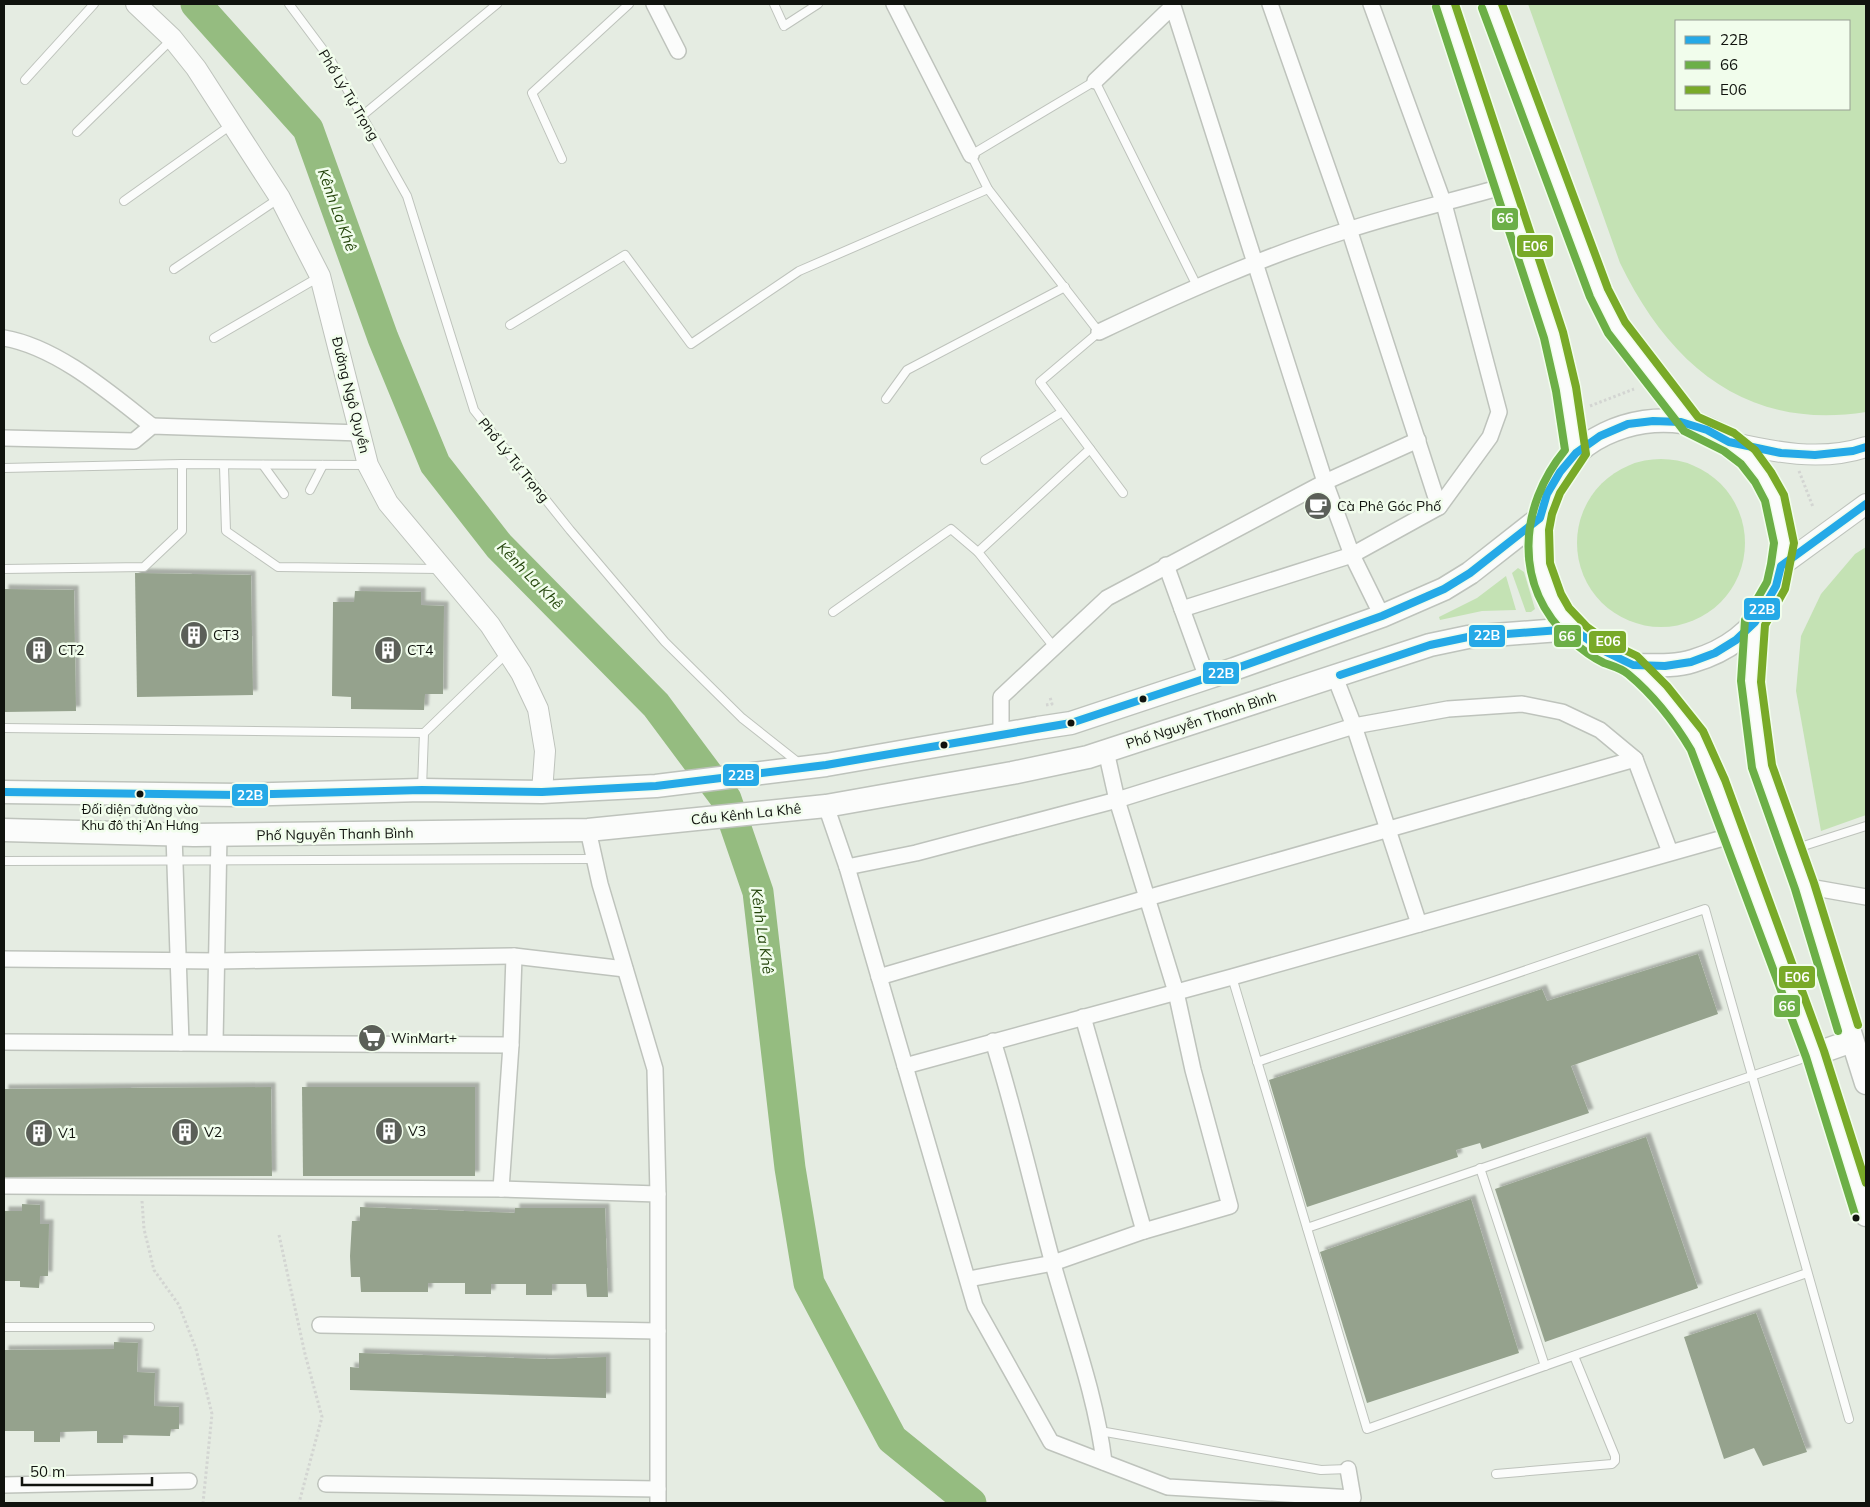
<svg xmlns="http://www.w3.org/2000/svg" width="1870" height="1507" font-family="Mulish,sans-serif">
	<defs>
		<filter id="shadow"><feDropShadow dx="4.5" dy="-4.5" stdDeviation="1" flood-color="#0004"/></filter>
	</defs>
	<rect width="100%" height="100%" fill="#e5ece2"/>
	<g fill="#c4e2b4" fill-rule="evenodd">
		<path d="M1528 4H1866V412C1747 431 1670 366 1620 263ZM1676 21H1849V109H1676Z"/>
		<circle cx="1661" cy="543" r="84"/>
		<polygon points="1866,547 1866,815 1821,831 1796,691 1801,636 1821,594 1855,554"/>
		<polygon points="1518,568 1524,572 1535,609 1531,612 1526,612 1512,573"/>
		<polygon points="1506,576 1516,610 1482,611 1440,620 1439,617 1477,598"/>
	</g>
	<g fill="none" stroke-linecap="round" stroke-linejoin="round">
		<polyline stroke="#95bc80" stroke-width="31" points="196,4 308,129 383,338 435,464 499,546 656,705 726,799 758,892 790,1168 809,1283 892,1439 971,1503"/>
	</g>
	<g fill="#95a28d" filter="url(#shadow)">
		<polygon points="135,573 251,575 253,695 137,697"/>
		<polygon points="4,589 74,590 76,711 4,712"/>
		<polygon points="355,591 421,592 421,605 444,606 443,694 425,694 424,710 351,709 351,697 332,696 333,602 354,602"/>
		<polygon points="1698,954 1718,1014 1571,1066 1589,1113 1482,1149 1480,1143 1456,1150 1458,1157 1307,1207 1269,1080 1542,989 1547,1001"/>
		<polygon points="271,1087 272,1176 4,1177 4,1089"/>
		<polygon points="302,1087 475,1087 475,1176 303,1176"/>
		<polygon points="1646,1137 1698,1288 1545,1342 1495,1189"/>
		<polygon points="1471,1199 1519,1353 1367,1403 1320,1252"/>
		<polygon points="22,1204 40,1205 40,1224 49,1224 48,1276 40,1276 39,1288 20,1287 20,1281 4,1281 4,1211 22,1211"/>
		<polygon points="360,1207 515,1213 515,1208 605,1208 608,1297 587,1297 586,1284 552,1284 552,1295 526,1295 526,1284 491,1284 491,1294 465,1294 465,1283 428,1283 428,1292 361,1292 360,1277 351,1277 350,1256 352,1221 360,1221"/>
		<polygon points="1756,1313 1807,1452 1763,1466 1754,1448 1724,1459 1684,1337"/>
		<polygon points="114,1342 138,1343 137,1372 155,1373 154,1406 179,1407 179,1429 171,1429 170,1436 123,1435 123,1443 97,1443 97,1431 60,1432 60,1442 34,1442 34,1431 4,1431 4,1350 114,1349"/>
		<polygon points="359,1353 547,1359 606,1357 606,1398 350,1390 350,1367 359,1368"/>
	</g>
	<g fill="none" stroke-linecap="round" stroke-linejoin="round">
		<g stroke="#bec3bc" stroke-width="10">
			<g id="lane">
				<polyline points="289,4 330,59 407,196 474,410 570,530 665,642 742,718 800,764"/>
				<polyline points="774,4 784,26 818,4"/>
				<polyline points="25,80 94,4"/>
				<polyline points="363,115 497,4"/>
				<polyline points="77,132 171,40"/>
				<polyline points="562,159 532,93 629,4"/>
				<polyline points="124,201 231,125"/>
				<polyline points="174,269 278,199"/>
				<polyline points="510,325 625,255 691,344 799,271 988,189"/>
				<polyline points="214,338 319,277"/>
				<polyline points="886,399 907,370 1065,287"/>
				<polyline points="985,460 1062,412"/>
				<polyline points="263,465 284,494"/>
				<polyline points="224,466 226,531 278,567 439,569"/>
				<polyline points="4,468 182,464 366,465"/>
				<polyline points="310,490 323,465"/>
				<polyline points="1123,493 1040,382 1099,332 988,189 971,155 1095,81 1197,286"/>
				<polyline points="978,552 1054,647"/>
				<polyline points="4,569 144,567 182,531 182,464"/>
				<polyline points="833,612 951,529 978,552 1090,449"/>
				<polyline points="4,728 424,733"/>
				<polyline points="422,788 424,733 507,653"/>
				<polyline points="1794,849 1866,826"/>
				<polyline points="4,861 594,859"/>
				<polyline points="1232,977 1367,1429 1807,1273"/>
				<polyline points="1257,1062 1705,909 1849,1419"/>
				<polyline points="1480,1168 1545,1366"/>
				<polyline points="1307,1228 1813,1055"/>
				<polyline points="4,1327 150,1327"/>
				<polyline points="1100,1431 1321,1470 1348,1469"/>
				<polyline points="1496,1474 1612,1464 1615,1461 1615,1456 1574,1356"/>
			</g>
		</g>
		<g stroke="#bec3bc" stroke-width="18">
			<g id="street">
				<polyline points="654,4 678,51"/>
				<polyline points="894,4 971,155"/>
				<polyline points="1270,4 1349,229 1439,507"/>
				<polyline points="1095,81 1173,6 1325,482 1352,555 1382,616"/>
				<path d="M1099 332C1181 293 1262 257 1348 230 1400 213 1453 201 1505 186"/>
				<path d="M4 338C57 347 110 393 152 426"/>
				<polyline points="4,438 134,441 152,426 361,433"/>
				<polyline points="1166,565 1207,678"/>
				<polyline points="1182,609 1352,555 1439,507 1490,437 1499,412 1444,204 1371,4"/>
				<polyline points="1335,677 1354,726 1419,924"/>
				<polyline points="1001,735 1001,697 1107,598 1325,482 1418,440"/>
				<polyline points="826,806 847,867 975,1306 1051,1442 1168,1487 1353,1498 1348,1469"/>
				<polyline points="588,830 600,884 655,1069 658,1194 658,1503"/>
				<polyline points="174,835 181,1043"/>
				<polyline points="847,867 916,853 1117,800 1354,726 1448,709 1522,704 1562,712 1600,730 1635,759 1670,852"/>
				<polyline points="1804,886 1866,897"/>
				<polyline points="4,959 217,961 514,956 625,969"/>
				<polyline points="879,977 1147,898 1635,759"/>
				<polyline points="1083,1017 1144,1231"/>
				<path d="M993 1041C1016 1115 1033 1190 1053 1264 1071 1329 1096 1395 1104 1462"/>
				<polyline points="4,1042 511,1045"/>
				<polyline points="215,1042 219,835"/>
				<polyline points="905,1066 1232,977 1734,835"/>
				<polyline points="4,1186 501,1189 658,1194"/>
				<polyline points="501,1189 511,1045 514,956"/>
				<polyline points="969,1279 1053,1263 1144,1231 1230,1206 1193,1070 1176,992 1117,800 1106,751"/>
				<polyline points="320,1325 658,1331"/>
				<polyline points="326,1484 658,1489"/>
				<polyline points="4,1485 189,1481"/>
			</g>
		</g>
		<g stroke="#bec3bc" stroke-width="22">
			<g id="secondary">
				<polyline points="136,4 172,38 196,68 280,198 320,276 368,465 388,503 490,625 521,673 538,709 545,751 542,792"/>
				<path d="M1729 442C1774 452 1821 462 1866 447"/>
				<polyline points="1781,566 1866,504"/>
			</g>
		</g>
		<g stroke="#bec3bc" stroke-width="25">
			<g id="primary">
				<polyline points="1445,4 1554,335 1566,389 1576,453"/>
				<path d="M1491 4 1599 293C1625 344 1656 380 1692 425"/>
				<polyline points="1755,622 1751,682 1762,767 1804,886 1866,1083"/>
				<path d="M1633 665C1653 665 1674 667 1693 661 1841 617 1791 402 1644 422 1618 426 1590 438 1572 458 1546 488 1530 529 1541 569 1550 605 1571 631 1603 651 1612 656 1623 659 1632 664 1640 670 1647 681 1654 688 1670 705 1689 724 1700 745 1706 758 1711 771 1716 783L1815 1054 1866 1215"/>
				<polyline points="4,792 239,795 422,790 542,792 598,789 656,786 826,765 1038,728 1071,723 1234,669 1382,616 1444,589 1470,573 1540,518"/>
				<polyline points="4,830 194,835 588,830 826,806 1012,773 1088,757 1430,645 1468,637 1573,629"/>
				<polyline points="1815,1054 1852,1041"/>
			</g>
		</g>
		<g stroke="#d3d5d2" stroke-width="3" stroke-dasharray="2.5 2.5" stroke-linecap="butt">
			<polyline points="1590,406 1634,389"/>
			<polyline points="1799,471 1813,507"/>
			<polyline points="1046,705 1052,704 1050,697"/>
			<polyline points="142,1201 144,1229 154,1270 179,1305 196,1349 212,1414 203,1503"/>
			<polyline points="279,1235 305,1354 322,1417 299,1503"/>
		</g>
		<use href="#lane" stroke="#fbfcfb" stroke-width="8"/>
		<use href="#street" stroke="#fbfcfb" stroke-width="15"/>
		<use href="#secondary" stroke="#fbfcfb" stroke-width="20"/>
		<use href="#primary" stroke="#fbfcfb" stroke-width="22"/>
		<g stroke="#f1fdec" stroke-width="11">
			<g id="bus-1">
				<polyline points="1340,675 1430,645 1468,637 1573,629 1604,651 1633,665 1665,666 1691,662 1715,653 1736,640 1755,622 1776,586 1781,566 1866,504"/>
				<polyline points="4,792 239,795 422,790 542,792 656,786 826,765 1071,723 1234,669 1382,616 1444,589 1470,573 1540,518 1547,494 1560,472 1576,453 1600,436 1628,424 1653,421 1681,422 1707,430 1729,442 1781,453 1815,455 1853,451 1866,447"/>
			</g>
		</g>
		<g stroke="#f1fdec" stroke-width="11">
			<g id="bus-2">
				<path d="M1436 7 1544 338 1556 391 1565 450C1519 506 1512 586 1570 639 1580 648 1591 657 1604 663 1612 666 1621 668 1628 674 1652 694 1675 723 1691 750L1806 1057 1856 1218"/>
				<polyline points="1482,8 1590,297 1608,333 1684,431 1724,451 1741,464 1755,482 1765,501 1774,543 1771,564 1767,582 1745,620 1741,681 1752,768 1795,889 1838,1031"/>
			</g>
		</g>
		<g stroke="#f1fdec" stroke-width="11">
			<g id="bus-3">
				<polyline points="1455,4 1563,332 1576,387 1586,454 1560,493 1552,514 1549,530 1550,563 1561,594 1569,608 1587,627 1608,642 1637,656 1667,686 1703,731 1725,780 1824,1051 1866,1183"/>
				<polyline points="1502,4 1608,289 1625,322 1698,417 1734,433 1755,450 1771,472 1784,495 1794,543 1785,589 1765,625 1761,682 1772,765 1814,883 1858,1025"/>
			</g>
		</g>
		<use href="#bus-1" stroke="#25a9e7" stroke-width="8"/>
		<use href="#bus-2" stroke="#6caf47" stroke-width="8"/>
		<use href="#bus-3" stroke="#79aa28" stroke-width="8"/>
	</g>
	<defs>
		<g id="cafe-disc" transform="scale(1.4375)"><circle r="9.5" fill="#5b5f58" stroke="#f1fdec"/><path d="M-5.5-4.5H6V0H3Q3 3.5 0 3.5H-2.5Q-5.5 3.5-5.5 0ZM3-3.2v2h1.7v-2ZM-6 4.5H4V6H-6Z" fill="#fff"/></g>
		<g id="building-disc" transform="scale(1.4375)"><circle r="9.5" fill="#5b5f58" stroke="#f1fdec"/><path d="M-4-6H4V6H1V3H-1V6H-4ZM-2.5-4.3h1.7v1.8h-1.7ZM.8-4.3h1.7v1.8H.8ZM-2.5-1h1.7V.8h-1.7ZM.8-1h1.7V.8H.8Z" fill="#fff"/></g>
		<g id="supermarket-disc" transform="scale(1.4375)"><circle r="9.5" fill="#5b5f58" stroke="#f1fdec"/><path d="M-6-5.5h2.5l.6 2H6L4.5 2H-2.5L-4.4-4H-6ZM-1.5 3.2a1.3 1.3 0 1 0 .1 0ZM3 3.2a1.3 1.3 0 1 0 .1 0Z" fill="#fff"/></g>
	</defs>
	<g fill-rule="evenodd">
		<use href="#cafe-disc" x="1318" y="506"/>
		<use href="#building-disc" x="194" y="635"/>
		<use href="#building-disc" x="39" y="650"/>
		<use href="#building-disc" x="388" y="650"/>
		<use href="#supermarket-disc" x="372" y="1038"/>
		<use href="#building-disc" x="389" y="1131"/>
		<use href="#building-disc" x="185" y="1132"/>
		<use href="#building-disc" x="39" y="1133"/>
	</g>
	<g fill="#10130e" stroke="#f1fdec" stroke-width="2">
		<circle cx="1143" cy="699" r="4.5"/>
		<circle cx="1071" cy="723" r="4.5"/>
		<circle cx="944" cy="745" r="4.5"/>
		<circle cx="140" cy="794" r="4.5"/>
		<circle cx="1856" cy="1218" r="4.5"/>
	</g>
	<g text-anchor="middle" stroke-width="5" stroke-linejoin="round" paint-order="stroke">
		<g font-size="13" fill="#10130e" stroke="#f1fdec">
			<text x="140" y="814">Đối diện đường vào<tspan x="140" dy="16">Khu đô thị An Hưng</tspan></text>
		</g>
		<g font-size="14" fill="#10130e" stroke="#f1fdec">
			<text transform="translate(349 95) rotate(59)" y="5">Phố Lý Tự Trọng</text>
			<text transform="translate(351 395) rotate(76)" y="5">Đường Ngô Quyền</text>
			<text transform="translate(514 460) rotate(51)" y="5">Phố Lý Tự Trọng</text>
			<text transform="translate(1201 720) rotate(-18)" y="5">Phố Nguyễn Thanh Bình</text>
			<text transform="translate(746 814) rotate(-6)" y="5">Cầu Kênh La Khê</text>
			<text transform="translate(335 834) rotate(-1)" y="5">Phố Nguyễn Thanh Bình</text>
		</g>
		<g font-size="14" fill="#10130e" stroke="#f1fdec" text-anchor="start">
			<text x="1337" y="511">Cà Phê Góc Phố</text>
			<text x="213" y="640">CT3</text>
			<text x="58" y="655">CT2</text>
			<text x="407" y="655">CT4</text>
			<text x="391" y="1043">WinMart+</text>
			<text x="408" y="1136">V3</text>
			<text x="204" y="1137">V2</text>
			<text x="58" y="1138">V1</text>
		</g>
		<g font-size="15" font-style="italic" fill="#24450b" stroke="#f1fdec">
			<text transform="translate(337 210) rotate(70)" y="5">Kênh La Khê</text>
			<text transform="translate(530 576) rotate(46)" y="5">Kênh La Khê</text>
			<text transform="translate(762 931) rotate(82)" y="5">Kênh La Khê</text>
		</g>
	</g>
	<g stroke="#f1fdec" stroke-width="2">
		<rect x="1491" y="207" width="28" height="24" rx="5" fill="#6caf47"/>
		<rect x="1516" y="234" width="38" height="24" rx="5" fill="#79aa28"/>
		<rect x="1743" y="597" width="38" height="24" rx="5" fill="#25a9e7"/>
		<rect x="1468" y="624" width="38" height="24" rx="5" fill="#25a9e7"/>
		<rect x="1553" y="624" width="29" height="24" rx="5" fill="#6caf47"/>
		<rect x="1588" y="630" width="39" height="24" rx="5" fill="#79aa28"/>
		<rect x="1202" y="661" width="38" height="24" rx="5" fill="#25a9e7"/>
		<rect x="722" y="763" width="38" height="24" rx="5" fill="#25a9e7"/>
		<rect x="231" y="783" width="38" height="24" rx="5" fill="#25a9e7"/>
		<rect x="1778" y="965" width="38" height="24" rx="5" fill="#79aa28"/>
		<rect x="1773" y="994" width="28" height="24" rx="5" fill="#6caf47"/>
	</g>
	<g font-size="14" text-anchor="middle" font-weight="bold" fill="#fff">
		<text x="1505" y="223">66</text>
		<text x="1535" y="251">E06</text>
		<text x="1762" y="614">22B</text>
		<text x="1487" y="640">22B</text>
		<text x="1567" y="641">66</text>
		<text x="1608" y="646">E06</text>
		<text x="1221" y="678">22B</text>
		<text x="741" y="780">22B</text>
		<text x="250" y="800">22B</text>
		<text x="1797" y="982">E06</text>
		<text x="1787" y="1011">66</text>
	</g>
	<rect width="1870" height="1507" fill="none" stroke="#10130e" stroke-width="10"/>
	<rect x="1675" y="20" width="175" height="90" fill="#f1fdec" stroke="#979f93"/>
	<rect x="1685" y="36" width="25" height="8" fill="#25a9e7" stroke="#979f93"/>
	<text x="1720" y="45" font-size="15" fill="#10130e">22B</text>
	<rect x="1685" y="61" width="25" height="8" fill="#6caf47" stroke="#979f93"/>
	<text x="1720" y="70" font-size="15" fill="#10130e">66</text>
	<rect x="1685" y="86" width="25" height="8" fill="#79aa28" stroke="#979f93"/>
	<text x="1720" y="95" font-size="15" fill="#10130e">E06</text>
	<path d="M22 1477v8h130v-8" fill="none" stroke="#10130e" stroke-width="2.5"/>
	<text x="30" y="1477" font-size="15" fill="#10130e" stroke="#f1fdec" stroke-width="4" paint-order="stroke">50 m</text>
</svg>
